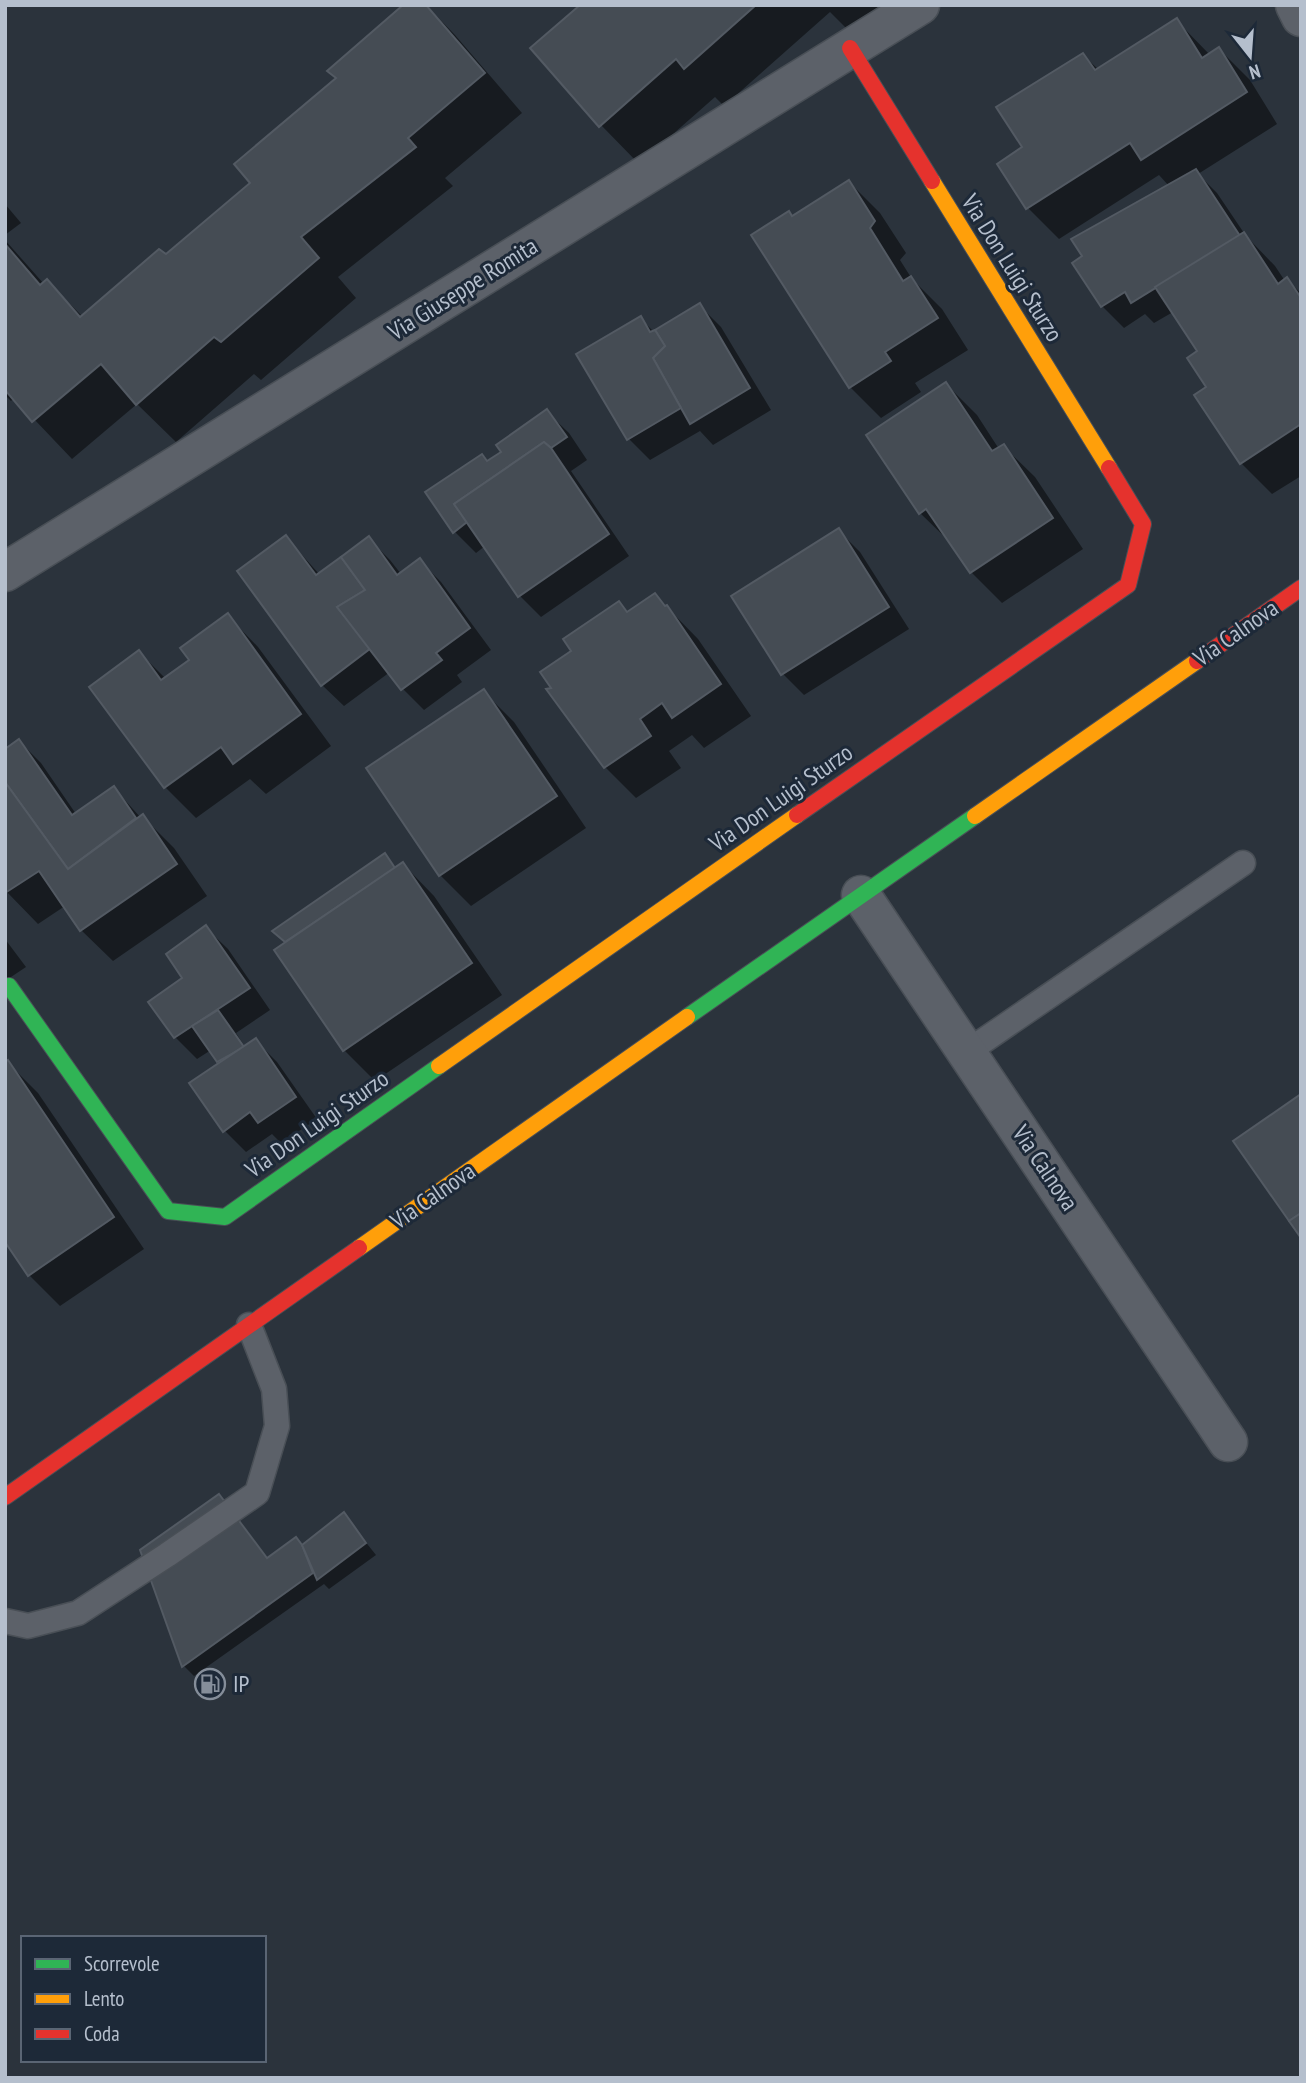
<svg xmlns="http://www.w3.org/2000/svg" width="1306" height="2083" font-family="'PT Sans Narrow',sans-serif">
	<rect width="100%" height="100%" fill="#2b333c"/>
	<g fill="#0007">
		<polygon points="426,5 455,35 522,113 445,178 453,186 338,277 356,298 261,380 254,374 176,442 137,404 72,459 14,398 11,401 5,395 5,240 44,284 47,281 83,317 166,256 253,183"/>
		<polygon points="583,5 881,5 850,32 830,12 724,106 715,97 639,164 601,125"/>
		<polygon points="1176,20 1210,55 1219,49 1250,80 1277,124 1198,174 1217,193 1246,236 1275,266 1285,281 1287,280 1301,293 1301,476 1272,494 1241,463 1197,395 1209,388 1200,351 1173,312 1154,323 1145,314 1124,328 1102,306 1169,186 1159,175 1059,239 1028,208 1000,164 1024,148 1083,55 1099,70"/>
		<polygon points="849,182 880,213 906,253 900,260 912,279 942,309 968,350 915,383 921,392 881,418 850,387 793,217"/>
		<polygon points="5,204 21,223 5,235"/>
		<polygon points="699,305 721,327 771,410 713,445 700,431 650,460 628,438 640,318 654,332"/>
		<polygon points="946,384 977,415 999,449 1003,446 1035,477 1083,549 1002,603 971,572 952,544 920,513"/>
		<polygon points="547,412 569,433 587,460 571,471 629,556 541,617 519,595 485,546 476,553 454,531 488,462 503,452"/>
		<polygon points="838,530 860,552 909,629 804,695 783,674"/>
		<polygon points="286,537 320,575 368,538 390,560 401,574 420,561 441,582 491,650 457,675 462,682 424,710 402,688 390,672 344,706 322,685"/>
		<polygon points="655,595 698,639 751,716 704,748 692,735 669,751 681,768 636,798 605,767 554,689 574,652 619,603 629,613"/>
		<polygon points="227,615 258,647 331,746 266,794 250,779 196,818 165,787 91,687 139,652 166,679 191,660"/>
		<polygon points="483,691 514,722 586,828 471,906 440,875"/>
		<polygon points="19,741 41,763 76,814 114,788 141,818 143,817 174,848 207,896 113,961 81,930 65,906 38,924 5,890"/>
		<polygon points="385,855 397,869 403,864 434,896 502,995 375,1081 344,1050 287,943 275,931"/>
		<polygon points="206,928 228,949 270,1010 236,1033 245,1047 255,1040 277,1062 317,1119 281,1143 272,1134 246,1152 224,1130 221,1063 211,1050 197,1059 175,1037 150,1002 184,978"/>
		<polygon points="5,939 26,967 5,981"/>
		<polygon points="7,1062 38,1093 144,1249 60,1306 29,1275"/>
		<polygon points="230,1507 268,1559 296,1539 303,1546 344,1515 376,1555 329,1589 324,1584 194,1676 184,1666 142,1551"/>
	</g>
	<g fill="#454c54" stroke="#535a63" stroke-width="2">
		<polygon points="403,5 426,5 485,73 408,138 416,147 301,237 319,258 221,342 214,337 136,405 101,364 32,422 5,390 5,244 40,285 47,279 80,317 159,249 166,254 250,183 234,164 336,78 327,71"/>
		<polygon points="580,5 756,5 684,69 676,59 599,127 530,48"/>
		<polygon points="1177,18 1202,58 1219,47 1247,92 1141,160 1130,143 1026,209 997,164 1022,147 996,107 1083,53 1095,70"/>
		<polygon points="1196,169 1240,236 1131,303 1125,292 1101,307 1072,263 1082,256 1071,239"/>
		<polygon points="849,180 875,221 870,228 903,281 911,276 938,318 885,352 891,361 849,388 751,235 789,211 792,216"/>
		<polygon points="1244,232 1278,284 1287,277 1301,298 1301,424 1240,464 1194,395 1206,387 1187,358 1197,351 1155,287"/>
		<polygon points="700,303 750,388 690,424 653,358 665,346 655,330"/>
		<polygon points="641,316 650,332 655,330 665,346 653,358 681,408 627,440 576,354"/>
		<polygon points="946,382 992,451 1004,444 1053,518 970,573 926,509 919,514 866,435"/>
		<polygon points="547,409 567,437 551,448 544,442 454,504 467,522 453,533 425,492 482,454 487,461 501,452 496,445"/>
		<polygon points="544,442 551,448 609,534 518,597 454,504"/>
		<polygon points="839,528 889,607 781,675 731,596"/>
		<polygon points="286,535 316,575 341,557 365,590 337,607 371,648 321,686 237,571"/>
		<polygon points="369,536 397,575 420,558 470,628 436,653 442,660 401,690 337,607 365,590 341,557"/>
		<polygon points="655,593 665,606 667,605 721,684 672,718 662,703 640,719 651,736 604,768 546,689 551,688 540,672 571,651 563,639 619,601 627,612"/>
		<polygon points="228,613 301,714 233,764 221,747 164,788 89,687 139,650 161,680 189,660 180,648"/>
		<polygon points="484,689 557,796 439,876 366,768"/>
		<polygon points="19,739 72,815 114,786 136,818 68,869 5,782 5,749"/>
		<polygon points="5,782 68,869 143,814 177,864 80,931 39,871 5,893"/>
		<polygon points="385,853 395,868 285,942 272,931"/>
		<polygon points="403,862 472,963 343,1051 274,950"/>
		<polygon points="206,925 250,988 174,1038 148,1002 182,978 166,954"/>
		<polygon points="218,1010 244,1047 217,1062 192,1026"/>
		<polygon points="256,1038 296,1097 258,1123 250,1112 223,1132 189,1083"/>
		<polygon points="8,1060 114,1217 28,1276 5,1242 5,1062"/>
		<polygon points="1301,1094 1301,1213 1289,1221 1233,1141"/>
		<polygon points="1301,1213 1301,1238 1289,1221"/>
		<polygon points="219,1494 267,1558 296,1537 302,1545 313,1573 182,1667 140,1550"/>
		<polygon points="344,1512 366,1543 317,1580 302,1545"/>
	</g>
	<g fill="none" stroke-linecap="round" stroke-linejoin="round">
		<g stroke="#494f56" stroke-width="27">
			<g id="lane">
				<polyline points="967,1052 1243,863"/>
				<polyline points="5,1621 28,1626 78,1613 167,1555 257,1493 277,1426 274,1389 249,1325"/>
			</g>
		</g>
		<g stroke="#494f56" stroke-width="41">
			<g id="street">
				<polyline points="1295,5 1301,17"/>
				<polyline points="5,572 920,5"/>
				<polyline points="861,895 1228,1442"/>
			</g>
		</g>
		<g stroke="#494f56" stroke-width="18">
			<g id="fast">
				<polyline points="9,986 168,1211 225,1217 439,1066"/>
				<polyline points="687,1017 975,816"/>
			</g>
		</g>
		<g stroke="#494f56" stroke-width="18">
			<g id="slow">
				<polyline points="932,181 1109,468"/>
				<polyline points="975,816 1197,661"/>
				<polyline points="439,1066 797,815"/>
				<polyline points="359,1248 687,1017"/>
			</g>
		</g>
		<g stroke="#494f56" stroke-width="18">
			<g id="jam">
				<polyline points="850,48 932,181"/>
				<polyline points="1197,661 1301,588"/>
				<polyline points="797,815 1128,585 1143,524 1109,468"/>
				<polyline points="5,1497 359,1248"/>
			</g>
		</g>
		<use href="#lane" stroke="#5c6169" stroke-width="24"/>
		<use href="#street" stroke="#5c6169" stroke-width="38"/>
		<use href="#fast" stroke="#30b455" stroke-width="16"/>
		<use href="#slow" stroke="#ff9f0a" stroke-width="16"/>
		<use href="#jam" stroke="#e5322d" stroke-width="16"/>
	</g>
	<defs>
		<g id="fuel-ring" transform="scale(1.575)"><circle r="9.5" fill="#1d2938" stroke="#858e9a" stroke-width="1.5"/><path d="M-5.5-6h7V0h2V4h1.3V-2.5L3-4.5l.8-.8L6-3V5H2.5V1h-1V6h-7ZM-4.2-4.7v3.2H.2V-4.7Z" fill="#858e9a"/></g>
	</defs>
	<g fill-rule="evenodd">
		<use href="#fuel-ring" x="210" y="1684"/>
	</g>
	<g text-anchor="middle" stroke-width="6" stroke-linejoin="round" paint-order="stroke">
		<g font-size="24" fill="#b5bfcd" stroke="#1d2938">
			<text transform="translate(1012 268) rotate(58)" y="8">Via Don Luigi Sturzo</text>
			<text transform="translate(463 289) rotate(-32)" y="8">Via Giuseppe Romita</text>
			<text transform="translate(1236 633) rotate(-35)" y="8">Via Calnova</text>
			<text transform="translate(781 798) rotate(-35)" y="8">Via Don Luigi Sturzo</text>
			<text transform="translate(317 1124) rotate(-35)" y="8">Via Don Luigi Sturzo</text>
			<text transform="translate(1045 1168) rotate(56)" y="8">Via Calnova</text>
			<text transform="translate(433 1196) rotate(-35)" y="8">Via Calnova</text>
		</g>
		<g font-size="24" fill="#b5bfcd" stroke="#1d2938" text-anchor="start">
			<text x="233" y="1692">IP</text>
		</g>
	</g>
	<rect width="1306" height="2083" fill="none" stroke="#b5bfcd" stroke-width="14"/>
	<rect x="21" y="1936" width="245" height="126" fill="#1d2938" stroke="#5a6574" stroke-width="2"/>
	<rect x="35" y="1959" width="35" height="10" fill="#30b455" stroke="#5a6574" stroke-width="2"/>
	<text x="84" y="1971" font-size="21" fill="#b5bfcd">Scorrevole</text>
	<rect x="35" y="1994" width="35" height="10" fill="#ff9f0a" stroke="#5a6574" stroke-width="2"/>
	<text x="84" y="2006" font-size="21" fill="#b5bfcd">Lento</text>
	<rect x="35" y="2029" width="35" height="10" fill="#e5322d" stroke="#5a6574" stroke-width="2"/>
	<text x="84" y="2041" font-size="21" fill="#b5bfcd">Coda</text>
	<g transform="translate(1250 56) rotate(163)" stroke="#1d2938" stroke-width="5" paint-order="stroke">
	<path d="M0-5L12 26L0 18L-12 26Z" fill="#b5bfcd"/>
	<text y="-10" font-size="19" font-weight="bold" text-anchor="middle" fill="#b5bfcd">N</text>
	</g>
</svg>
